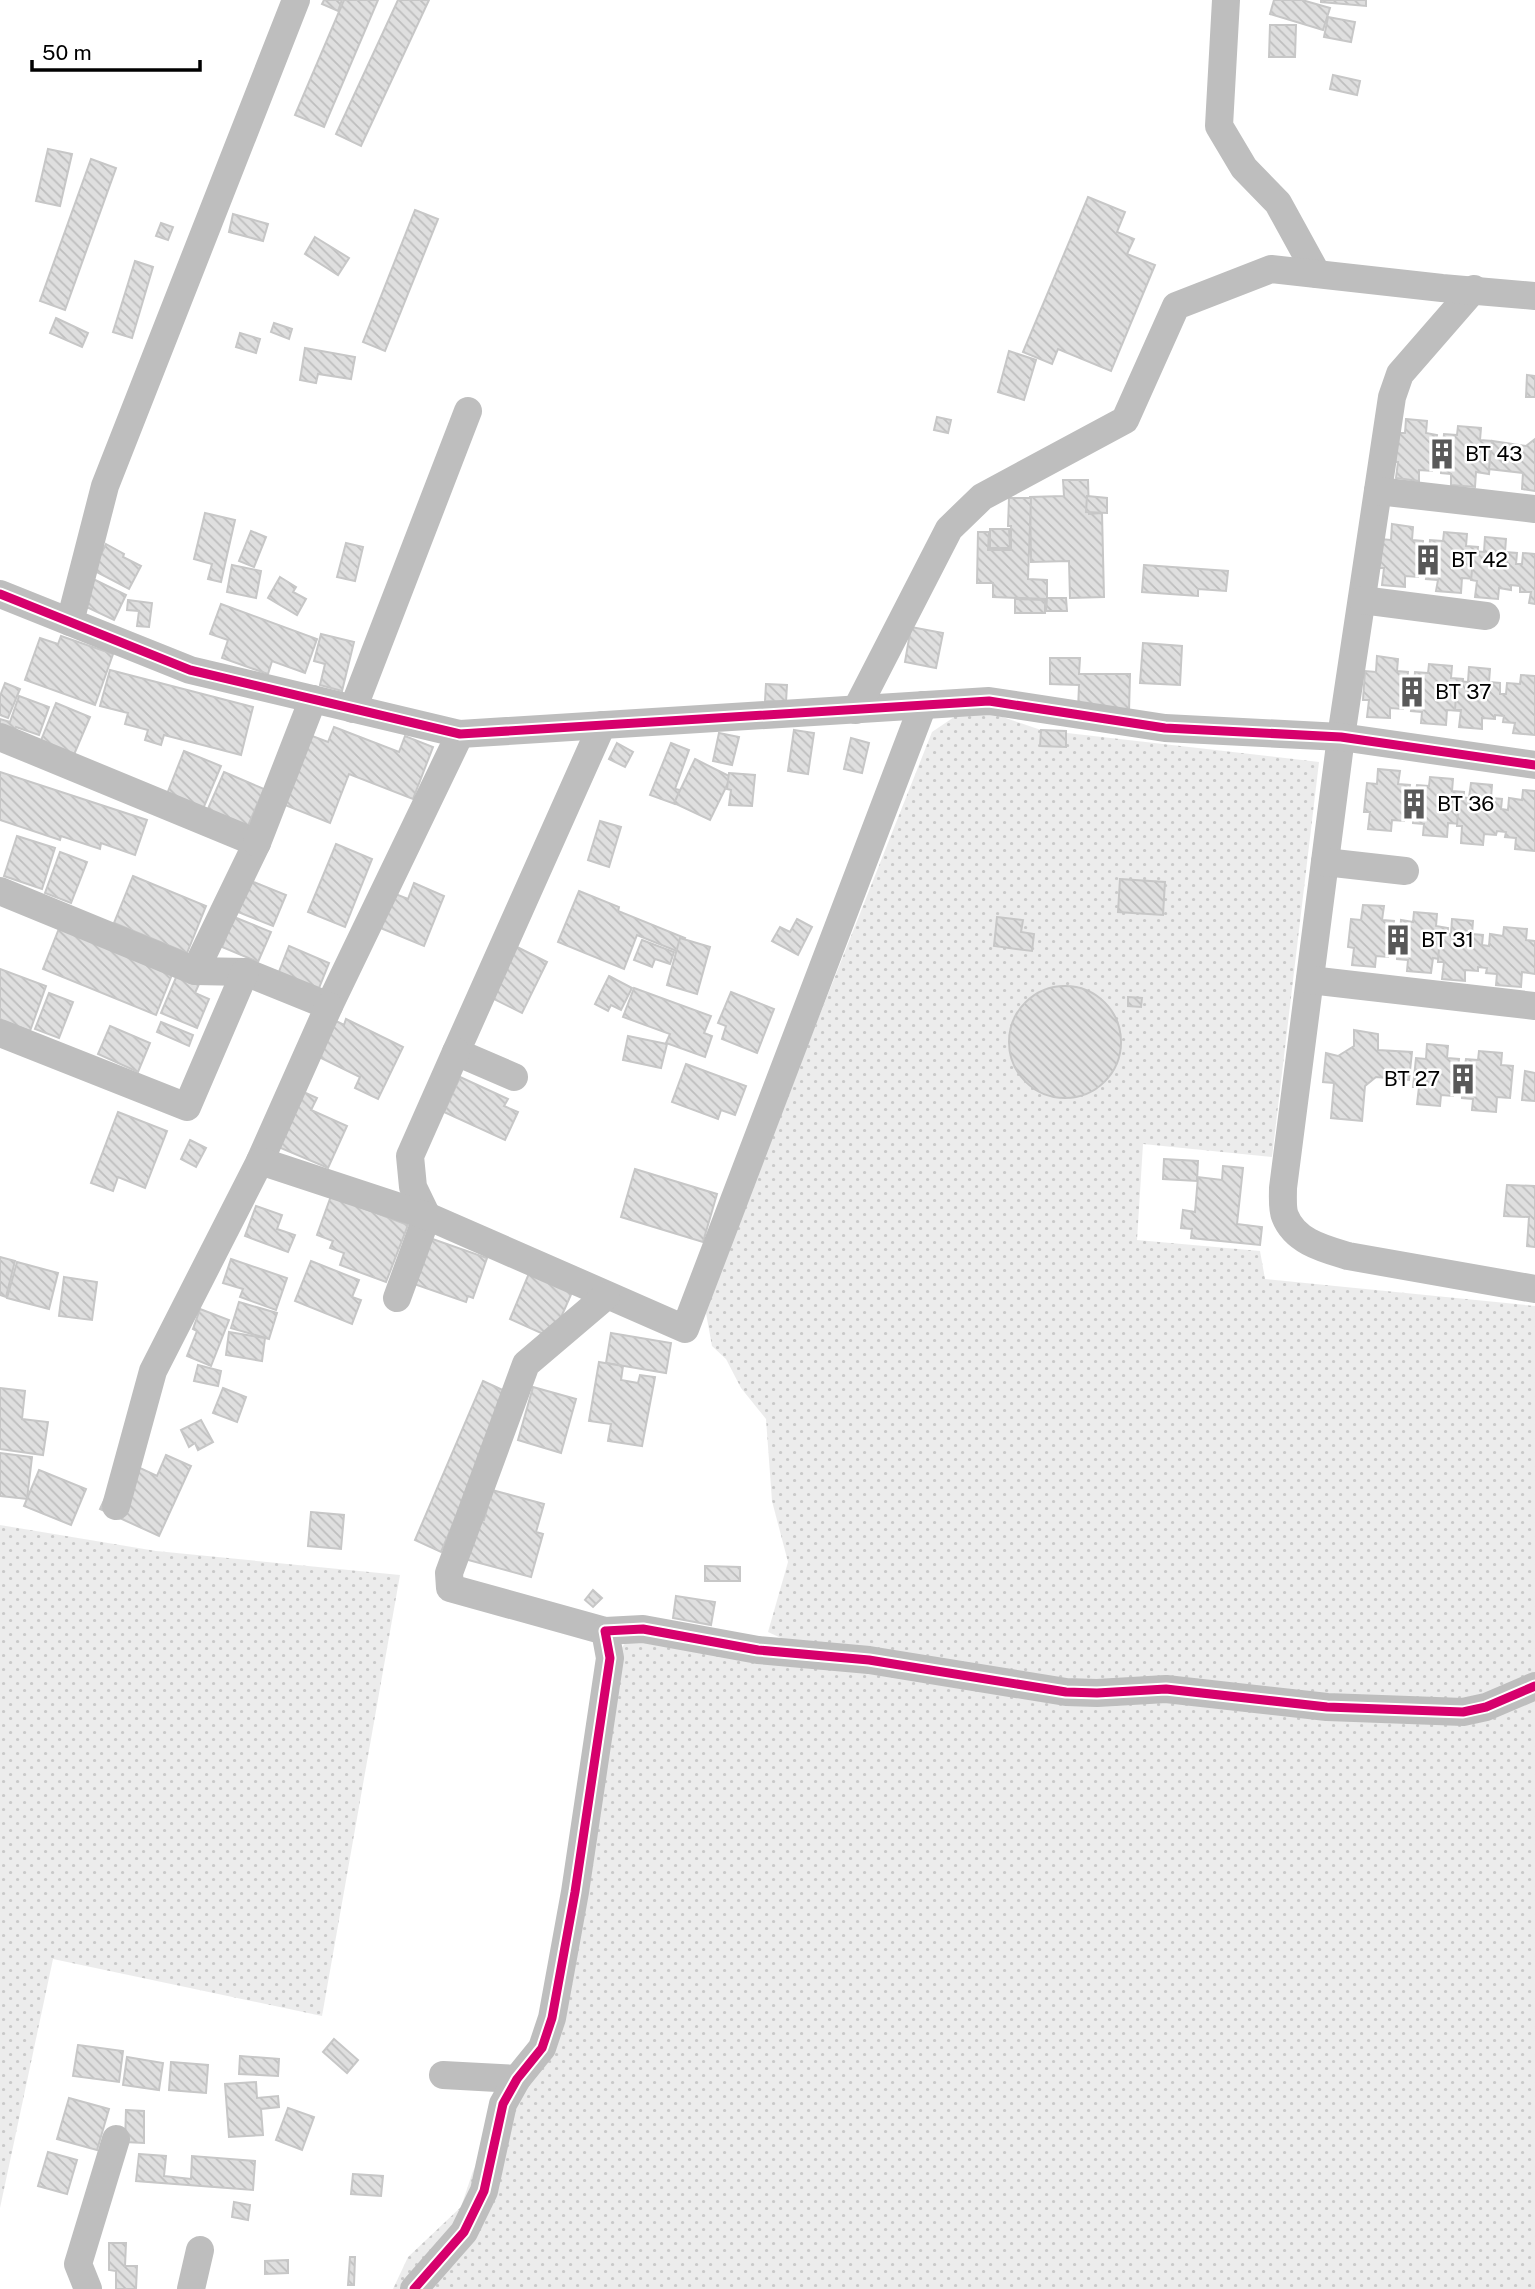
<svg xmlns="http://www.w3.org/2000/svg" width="1535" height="2289" font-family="'Public Sans',sans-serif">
	<defs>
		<pattern id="grass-dots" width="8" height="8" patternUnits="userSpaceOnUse" patternTransform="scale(1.75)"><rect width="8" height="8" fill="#ececec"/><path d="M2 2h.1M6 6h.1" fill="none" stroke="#c9c9c9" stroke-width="1.8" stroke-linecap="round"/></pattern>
		<pattern id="building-back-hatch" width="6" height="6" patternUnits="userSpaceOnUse" patternTransform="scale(1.75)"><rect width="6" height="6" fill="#dfdfdf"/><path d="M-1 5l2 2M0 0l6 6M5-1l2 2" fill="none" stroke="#bebebe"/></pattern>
	</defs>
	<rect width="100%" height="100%" fill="#fff"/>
	<g fill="url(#grass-dots)">
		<polygon points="963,711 997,715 1041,730 1319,762 1272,1157 1143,1144 1137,1240 1260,1251 1265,1279 1535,1306 1535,2289 393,2289 408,2257 461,2207 473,2171 533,2070 617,1654 626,1642 639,1634 848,1669 768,1632 788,1562 772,1501 766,1419 741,1388 726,1359 712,1346 706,1313 715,1279 932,732"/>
		<polygon points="0,1525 156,1551 400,1575 322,2016 53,1959 0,2208"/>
	</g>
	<g fill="url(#building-back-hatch)" stroke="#c7c7c7" stroke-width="2">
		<polygon points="324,0 342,0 338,11 322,4"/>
		<polygon points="344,0 378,0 324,127 295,115"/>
		<polygon points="398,0 429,0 361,146 336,134"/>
		<polygon points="1274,0 1302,0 1330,8 1323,30 1270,14"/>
		<polygon points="1321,0 1366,0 1366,6 1321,2"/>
		<polygon points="1328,17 1355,22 1351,42 1324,37"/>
		<polygon points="1270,25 1296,25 1295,57 1269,57"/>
		<polygon points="1333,75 1360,81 1357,95 1330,89"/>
		<polygon points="48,149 72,154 60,206 36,201"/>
		<polygon points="91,159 116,168 65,310 40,301"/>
		<polygon points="1088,197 1125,212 1117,232 1134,239 1127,254 1155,265 1111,371 1058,349 1052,364 1023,352"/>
		<polygon points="415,210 438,219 385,351 363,342"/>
		<polygon points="233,214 268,224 263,241 229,232"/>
		<polygon points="161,223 173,227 168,240 156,236"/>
		<polygon points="315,237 349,258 338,275 305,254"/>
		<polygon points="135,261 153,267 132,338 113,332"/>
		<polygon points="56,318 88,333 82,347 50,333"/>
		<polygon points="274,323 292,329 289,339 271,332"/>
		<polygon points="240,333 260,339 256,353 236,347"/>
		<polygon points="305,348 355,357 351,379 318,374 316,383 300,380"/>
		<polygon points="1009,351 1036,360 1024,400 998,392"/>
		<polygon points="1527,375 1535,376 1535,397 1526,397"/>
		<polygon points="937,417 951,420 948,433 934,430"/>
		<polygon points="1406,419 1427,421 1426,433 1437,435 1436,445 1443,446 1444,434 1457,435 1458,426 1481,428 1480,440 1492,441 1489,474 1476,472 1475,487 1451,485 1451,474 1441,473 1441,467 1432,466 1432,471 1419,470 1419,481 1396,478 1398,462 1392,462 1394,433 1405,433"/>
		<polygon points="1535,439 1535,491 1522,489 1523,473 1489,469 1492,441 1526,446"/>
		<polygon points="1063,480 1088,480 1089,514 1102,513 1104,597 1070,598 1069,561 1031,562 1030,497 1064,496"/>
		<polygon points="1087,496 1107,498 1107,513 1086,512"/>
		<polygon points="1009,498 1031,498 1028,579 1047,580 1047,599 993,597 993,583 977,583 978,532 989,532 988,550 1011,550 1011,526 1008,526"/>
		<polygon points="205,513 235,520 221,582 208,579 212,564 194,559"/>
		<polygon points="1392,524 1413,527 1412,540 1423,541 1423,551 1429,552 1430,540 1443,541 1444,532 1467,534 1466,546 1478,547 1475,579 1462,578 1461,593 1436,591 1438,580 1426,579 1427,573 1418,572 1418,577 1405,576 1405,587 1382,585 1384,568 1378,568 1381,539 1391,540"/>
		<polygon points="990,529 1009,529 1010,548 990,548"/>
		<polygon points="251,531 266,537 254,567 239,561"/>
		<polygon points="1485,537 1506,539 1505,552 1517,553 1516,564 1522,564 1523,553 1535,554 1535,604 1529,603 1531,592 1520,592 1520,586 1511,585 1511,590 1499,588 1498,599 1475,597 1477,581 1471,580 1474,551 1484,552"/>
		<polygon points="346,543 363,547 355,581 337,577"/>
		<polygon points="106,544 124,554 123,557 141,566 129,589 93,570"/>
		<polygon points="232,565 261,571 256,598 227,592"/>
		<polygon points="1144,565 1228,571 1226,591 1198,589 1198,596 1142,592"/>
		<polygon points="89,577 126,595 114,620 76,602"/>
		<polygon points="280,577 296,587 293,592 306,599 297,615 268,598"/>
		<polygon points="1047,598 1066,598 1067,611 1046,611"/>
		<polygon points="1015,599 1045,600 1045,613 1015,613"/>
		<polygon points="128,600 152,603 149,627 137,626 139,611 127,610"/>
		<polygon points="221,604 317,639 305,673 272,661 268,674 222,658 228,640 210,634"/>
		<polygon points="911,627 943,633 936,668 905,662"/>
		<polygon points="321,634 354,642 342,691 320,685 325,664 314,661"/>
		<polygon points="61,636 113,654 95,705 25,680 40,638 58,644"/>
		<polygon points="1143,643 1182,646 1180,685 1140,683"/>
		<polygon points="1377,656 1398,659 1397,671 1408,672 1407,683 1414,684 1415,672 1428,673 1429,664 1452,666 1451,678 1463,679 1460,711 1447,710 1446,725 1421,723 1422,712 1411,711 1412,705 1403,704 1403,709 1390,708 1390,718 1367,717 1369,700 1363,700 1365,671 1376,672"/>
		<polygon points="1050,658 1080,658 1079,674 1130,674 1129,712 1078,710 1079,685 1050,684"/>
		<polygon points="1469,667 1490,669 1489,682 1500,683 1500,694 1506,694 1507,683 1520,684 1521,675 1535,676 1535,735 1513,733 1515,723 1503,722 1504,716 1495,715 1495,719 1482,718 1482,729 1459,727 1461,710 1455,710 1457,681 1468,682"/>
		<polygon points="110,670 253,707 241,755 164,735 161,745 145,740 148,730 125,724 128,713 100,706"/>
		<polygon points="5,683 20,689 8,718 0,715 0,696"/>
		<polygon points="766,684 787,685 786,702 765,701"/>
		<polygon points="19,696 49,707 39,735 16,727 14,732 0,727 0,719 10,722"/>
		<polygon points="56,703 90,717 73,757 40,743"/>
		<polygon points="334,727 399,752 405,736 433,747 413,799 349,774 330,823 280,803 307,734 328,742"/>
		<polygon points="794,730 814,733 808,774 788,771"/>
		<polygon points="1041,730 1066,731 1066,747 1040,746"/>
		<polygon points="719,733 739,737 732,765 713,761"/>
		<polygon points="851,738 869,743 862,773 844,769"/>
		<polygon points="617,743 633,752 625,767 609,759"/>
		<polygon points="671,743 689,750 675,789 680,790 675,804 650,795"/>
		<polygon points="184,751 221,766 203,809 167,794"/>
		<polygon points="695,759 731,777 710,820 674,803"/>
		<polygon points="1378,769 1400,771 1398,784 1410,785 1409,796 1415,796 1417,785 1429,786 1430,777 1453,779 1452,791 1464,792 1461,824 1448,823 1447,837 1423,835 1424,824 1413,823 1413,818 1404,817 1404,821 1392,820 1391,831 1368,829 1370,812 1364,812 1367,783 1377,784"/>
		<polygon points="0,772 147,820 135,855 101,843 100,849 61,836 60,840 0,820"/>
		<polygon points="224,772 264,789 247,828 207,811"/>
		<polygon points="729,773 755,775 752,806 729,805 731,790 727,789"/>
		<polygon points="1471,783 1492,785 1491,798 1502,799 1501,809 1508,810 1509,798 1522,800 1523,790 1535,791 1535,851 1515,849 1516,838 1505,837 1506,832 1497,831 1496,835 1484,834 1483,845 1461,843 1462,826 1457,826 1459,797 1469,798"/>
		<polygon points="600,821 621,827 609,867 588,860"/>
		<polygon points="17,836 55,848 42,889 4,876"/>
		<polygon points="336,844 372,859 345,927 308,912"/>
		<polygon points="60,852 87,862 71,903 45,893"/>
		<polygon points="133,876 206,906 187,953 114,923"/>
		<polygon points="1120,879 1165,882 1163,915 1118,912"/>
		<polygon points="251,881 286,895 273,926 238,912"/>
		<polygon points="414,883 444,896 424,946 378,927 393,893 408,899"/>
		<polygon points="579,891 619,907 618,911 685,938 679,952 637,935 624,969 558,942"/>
		<polygon points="1363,905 1384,906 1382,920 1394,921 1393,931 1400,932 1401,920 1413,922 1414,912 1437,914 1436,926 1448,928 1445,960 1433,958 1431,973 1407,971 1408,960 1397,959 1397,953 1388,952 1388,957 1376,956 1375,967 1352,965 1354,948 1348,947 1351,919 1361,920"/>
		<polygon points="234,917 271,932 258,962 222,947"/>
		<polygon points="997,917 1023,920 1021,932 1034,934 1032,951 994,946"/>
		<polygon points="797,919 812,927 798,955 772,941 780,927 790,932"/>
		<polygon points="1452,919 1473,921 1472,934 1483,935 1482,945 1489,946 1490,934 1503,936 1504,927 1527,929 1526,940 1535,941 1535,974 1522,972 1521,987 1496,985 1497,974 1486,973 1487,968 1478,967 1478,971 1465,970 1465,981 1442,979 1444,962 1438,962 1440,933 1451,934"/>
		<polygon points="60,926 173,972 156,1015 43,969"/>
		<polygon points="680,938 710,947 697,994 667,985"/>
		<polygon points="642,940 674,952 670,964 655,959 652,967 634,960"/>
		<polygon points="511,944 547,962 522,1013 486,995"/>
		<polygon points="289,946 329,963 315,998 275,982"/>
		<polygon points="0,969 46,986 30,1031 0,1020"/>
		<polygon points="177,975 199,984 195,993 209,999 197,1028 161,1013"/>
		<polygon points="609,976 632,988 621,1010 611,1005 608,1011 595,1004"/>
		<circle cx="1065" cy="1042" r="56"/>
		<polygon points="634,988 711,1016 704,1033 712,1036 705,1057 666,1043 670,1034 623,1017"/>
		<polygon points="731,992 774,1009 757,1053 722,1039 726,1026 718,1023"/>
		<polygon points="49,993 73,1002 59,1038 35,1029"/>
		<polygon points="1128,997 1142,998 1141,1007 1128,1006"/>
		<polygon points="330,1018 344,1025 346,1019 403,1047 378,1099 355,1088 360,1077 313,1054"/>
		<polygon points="161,1022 193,1035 189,1046 157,1032"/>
		<polygon points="110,1026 150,1043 138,1072 98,1054"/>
		<polygon points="1354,1030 1378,1034 1378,1050 1412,1052 1409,1080 1376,1077 1365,1086 1362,1121 1331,1118 1334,1083 1323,1082 1326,1053 1338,1056 1354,1046"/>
		<polygon points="628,1036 667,1044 661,1068 623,1060"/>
		<polygon points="1427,1044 1448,1046 1447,1058 1459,1059 1458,1070 1464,1071 1466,1059 1478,1060 1479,1051 1502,1053 1501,1065 1513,1066 1510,1098 1497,1097 1496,1112 1472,1110 1473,1099 1462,1098 1462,1092 1453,1092 1453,1096 1441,1095 1440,1106 1417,1104 1419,1087 1413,1087 1416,1058 1426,1059"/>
		<polygon points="686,1064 746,1086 735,1115 721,1110 718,1119 672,1102"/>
		<polygon points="1525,1071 1535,1073 1535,1101 1522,1100"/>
		<polygon points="460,1077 508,1099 504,1106 518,1112 505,1140 444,1112"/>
		<polygon points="299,1090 317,1098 311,1110 347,1126 328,1168 276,1146"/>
		<polygon points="118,1112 167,1131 145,1188 118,1177 113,1191 91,1183"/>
		<polygon points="190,1140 206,1148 196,1167 181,1159"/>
		<polygon points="1164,1159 1198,1161 1197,1181 1163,1179"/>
		<polygon points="1223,1166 1243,1168 1237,1224 1262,1227 1260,1245 1191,1238 1192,1229 1181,1228 1183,1210 1195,1212 1198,1177 1222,1180"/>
		<polygon points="635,1169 717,1194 703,1242 621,1217"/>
		<polygon points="1507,1185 1535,1186 1535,1247 1527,1246 1529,1217 1504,1216"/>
		<polygon points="331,1196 408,1225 386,1282 340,1265 344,1253 330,1248 333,1241 317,1235"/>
		<polygon points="256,1206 282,1215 277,1229 295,1235 288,1252 245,1236"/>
		<polygon points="424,1236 487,1258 473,1298 468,1296 466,1302 408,1282"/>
		<polygon points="0,1257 15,1261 6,1297 0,1295"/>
		<polygon points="231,1259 287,1278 276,1310 240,1297 243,1289 223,1283"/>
		<polygon points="311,1261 359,1280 352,1297 361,1300 352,1324 295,1301"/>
		<polygon points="17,1262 58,1273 49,1309 7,1298"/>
		<polygon points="530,1271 573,1290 552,1338 510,1319"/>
		<polygon points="64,1277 97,1282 92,1320 59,1316"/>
		<polygon points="239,1302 277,1313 269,1339 231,1328"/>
		<polygon points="200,1309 229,1320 211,1366 187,1356 197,1331 193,1329"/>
		<polygon points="229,1332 265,1338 262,1361 226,1355"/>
		<polygon points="611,1333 671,1343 666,1373 606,1363"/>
		<polygon points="599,1362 623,1366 621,1380 638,1383 640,1375 655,1377 642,1446 608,1441 611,1424 589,1421"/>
		<polygon points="198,1365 221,1371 218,1386 194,1381"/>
		<polygon points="483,1381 509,1393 441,1552 415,1540"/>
		<polygon points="533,1387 576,1399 561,1453 518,1440"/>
		<polygon points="0,1388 25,1391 22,1419 48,1422 43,1455 0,1449"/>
		<polygon points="223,1388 246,1397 237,1422 213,1413"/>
		<polygon points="201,1420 213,1442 198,1450 195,1443 189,1447 181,1430"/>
		<polygon points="0,1453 32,1457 27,1499 0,1496"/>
		<polygon points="166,1455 191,1466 159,1536 100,1509 123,1460 157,1476"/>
		<polygon points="39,1470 86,1489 71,1525 24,1506"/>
		<polygon points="492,1490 544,1504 536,1532 543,1534 531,1577 461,1558 472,1517 484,1520"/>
		<polygon points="311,1512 344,1515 341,1549 308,1546"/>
		<polygon points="705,1566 740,1567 740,1581 705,1581"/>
		<polygon points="593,1590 602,1598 593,1607 585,1600"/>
		<polygon points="676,1596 715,1602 711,1625 673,1618"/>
		<polygon points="334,2039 358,2060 347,2073 323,2052"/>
		<polygon points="78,2045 123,2051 119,2082 73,2076"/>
		<polygon points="240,2056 279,2059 278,2076 239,2074"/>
		<polygon points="127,2057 163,2063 159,2090 123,2085"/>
		<polygon points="171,2062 208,2065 206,2093 169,2090"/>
		<polygon points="256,2082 257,2098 278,2096 279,2107 261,2109 263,2135 229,2137 225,2084"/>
		<polygon points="69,2098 109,2109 97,2150 57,2139"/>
		<polygon points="288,2108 314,2117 302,2150 276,2140"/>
		<polygon points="126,2110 144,2111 144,2143 125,2142"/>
		<polygon points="48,2152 77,2160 67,2194 38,2186"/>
		<polygon points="139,2154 166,2156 164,2176 191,2179 192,2156 255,2161 253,2190 136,2181"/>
		<polygon points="353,2174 383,2176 381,2196 351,2194"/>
		<polygon points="234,2202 250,2205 248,2220 232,2217"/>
		<polygon points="109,2243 126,2243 125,2266 137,2266 136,2289 116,2289 116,2271 109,2270"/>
		<polygon points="350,2257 355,2257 354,2285 348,2285"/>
		<polygon points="288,2260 288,2273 265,2274 265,2261"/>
	</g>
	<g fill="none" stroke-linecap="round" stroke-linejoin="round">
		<g stroke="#bebebe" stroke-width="28">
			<polyline points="1226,0 1219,126 1244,168 1278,203 1317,274"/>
			<path d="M1474 289 1400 374 1392 397 1341 737 1283 1188C1283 1197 1282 1209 1285 1216 1295 1242 1325 1249 1348 1256L1535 1289"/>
			<polyline points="1378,491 1535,509"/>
			<polyline points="0,594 190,670 460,734 989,701 1165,728 1341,737 1535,765"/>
			<polyline points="1362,600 1486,616"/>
			<polyline points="70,622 105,486 296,0"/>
			<polyline points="353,709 468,411"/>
			<polyline points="856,710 949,529 982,497 1125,420 1176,306 1271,269 1442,288 1535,296"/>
			<polyline points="0,737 257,843 195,971"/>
			<polyline points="257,843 313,699"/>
			<polyline points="1325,862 1405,871"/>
			<polyline points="0,891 195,971 245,972 329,1006 460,734"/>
			<polyline points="1310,980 1535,1006"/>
			<polyline points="0,1033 187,1107 245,972"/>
			<polyline points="514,1077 456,1052 602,725"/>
			<polyline points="260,1161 329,1006"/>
			<polyline points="397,1298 427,1216 413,1187 410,1156 456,1052"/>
			<polyline points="116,1506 153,1371 260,1161 427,1216 685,1329 923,705"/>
			<polyline points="605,1631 450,1588 449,1573 526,1364 606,1296"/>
			<polyline points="443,2075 517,2079"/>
			<polyline points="88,2289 78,2264 116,2139"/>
			<polyline points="191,2289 200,2250"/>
			<polyline points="414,2289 464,2232 484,2191 503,2104 517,2079 542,2048 552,2018 575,1892 610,1658 605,1631 643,1629 758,1650 869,1660 1066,1692 1097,1693 1166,1689 1327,1707 1463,1712 1486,1707 1535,1686"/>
		</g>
		<g stroke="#fff" stroke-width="13">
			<g id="cycleway">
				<polyline points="0,594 190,670 460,734 989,701 1165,728 1341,737 1535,765"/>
				<polyline points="414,2289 464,2232 484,2191 503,2104 517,2079 542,2048 552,2018 575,1892 610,1658 605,1631 643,1629 758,1650 869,1660 1066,1692 1097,1693 1166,1689 1327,1707 1463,1712 1486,1707 1535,1686"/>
			</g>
		</g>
		<use href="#cycleway" stroke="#d6006c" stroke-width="9"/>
	</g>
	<defs>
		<g id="building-bare" transform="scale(2.415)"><path d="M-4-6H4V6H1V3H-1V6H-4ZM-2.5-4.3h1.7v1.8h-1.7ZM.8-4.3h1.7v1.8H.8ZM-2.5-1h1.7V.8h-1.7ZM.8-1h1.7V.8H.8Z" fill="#595959" stroke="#fff" stroke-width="2.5" paint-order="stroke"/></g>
	</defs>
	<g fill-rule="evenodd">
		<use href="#building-bare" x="1442" y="454"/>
		<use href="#building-bare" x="1428" y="560"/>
		<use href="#building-bare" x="1412" y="692"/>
		<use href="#building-bare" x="1414" y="804"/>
		<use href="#building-bare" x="1398" y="940"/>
		<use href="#building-bare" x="1463" y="1079"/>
	</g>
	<g text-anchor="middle" stroke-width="5" stroke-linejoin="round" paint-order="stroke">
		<g font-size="21" fill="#000" stroke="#fff" text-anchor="start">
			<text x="1465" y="461">BT 43</text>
			<text x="1451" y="567">BT 42</text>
			<text x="1435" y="699">BT 37</text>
			<text x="1437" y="811">BT 36</text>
			<text x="1421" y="947">BT 31</text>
			<text x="1440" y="1086" text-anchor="end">BT 27</text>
		</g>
	</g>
	<path d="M32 60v10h168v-10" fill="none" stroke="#000000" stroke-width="3.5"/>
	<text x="42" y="60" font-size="21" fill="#000000" stroke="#ffffff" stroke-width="5" paint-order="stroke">50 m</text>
</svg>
